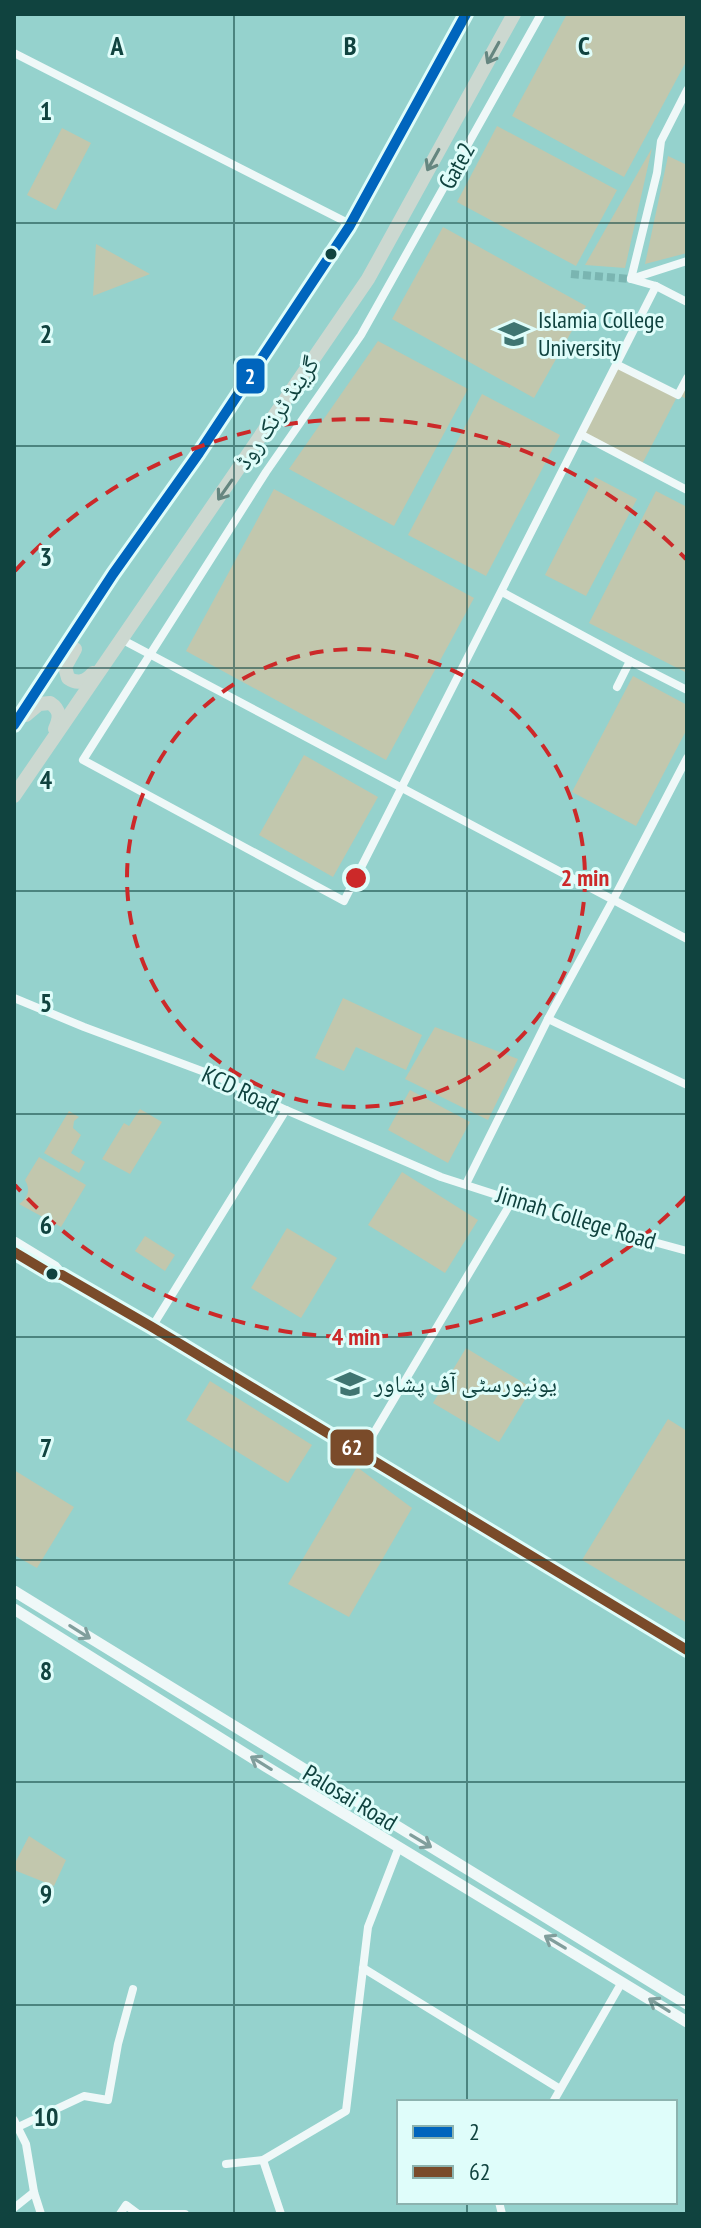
<svg xmlns="http://www.w3.org/2000/svg" width="701" height="2228" font-family="'PT Sans Narrow','Noto Naskh Arabic',sans-serif">
	<rect width="100%" height="100%" fill="#95d2cd"/>
	<g fill="#c2c7ad">
		<polygon points="567,14 687,14 687,60 624,177 512,116"/>
		<polygon points="497,126 617,190 576,266 457,202"/>
		<polygon points="62,128 91,143 56,210 27,195"/>
		<polygon points="652,148 625,268 585,265"/>
		<polygon points="668,156 687,165 687,253 645,264"/>
		<polygon points="443,227 586,306 534,398 392,319"/>
		<polygon points="96,244 150,274 93,296"/>
		<polygon points="378,341 468,389 394,526 289,469"/>
		<polygon points="618,365 678,394 687,378 687,399 678,395 641,466 582,435"/>
		<polygon points="482,394 560,435 486,576 408,535"/>
		<polygon points="595,477 637,499 586,596 545,575"/>
		<polygon points="274,489 474,598 386,760 186,651"/>
		<polygon points="656,491 687,507 687,673 589,623"/>
		<polygon points="633,676 687,705 687,729 636,826 572,792"/>
		<polygon points="304,755 378,797 333,877 259,835"/>
		<polygon points="343,998 422,1035 406,1070 356,1047 344,1071 315,1058"/>
		<polygon points="435,1027 518,1059 488,1120 405,1079"/>
		<polygon points="410,1090 470,1122 448,1163 388,1130"/>
		<polygon points="140,1109 162,1122 130,1174 102,1159 124,1123 129,1126"/>
		<polygon points="69,1111 79,1117 74,1121 73,1128 81,1135 71,1153 85,1162 79,1173 44,1153"/>
		<path d="M39 1157 86 1185 61 1227 19 1204C28 1198 31 1190 25 1180Z"/>
		<polygon points="402,1172 478,1220 445,1273 368,1225"/>
		<polygon points="287,1228 337,1258 301,1318 251,1288"/>
		<polygon points="145,1236 175,1255 165,1271 135,1251"/>
		<polygon points="466,1348 532,1388 499,1442 433,1403"/>
		<polygon points="210,1381 312,1445 288,1483 186,1420"/>
		<polygon points="668,1419 687,1431 687,1623 582,1560"/>
		<polygon points="357,1467 412,1508 349,1617 288,1584"/>
		<polygon points="14,1470 74,1507 37,1568 14,1555"/>
		<polygon points="29,1836 66,1860 54,1886 14,1870 14,1865"/>
	</g>
	<g fill="none" stroke-linecap="round" stroke-linejoin="round">
		<polyline stroke="#7ab5b1" stroke-width="8" stroke-dasharray="8 4" stroke-linecap="butt" points="571,274 631,279"/>
		<g stroke="#eff8f8" stroke-width="8">
			<polyline points="541,14 361,335 266,472 83,760 344,901 656,286"/>
			<polyline points="14,53 350,224"/>
			<polyline points="687,90 661,141 657,173 631,279 656,286 687,302"/>
			<polyline points="631,279 687,261"/>
			<polyline points="618,365 678,395 687,378"/>
			<polyline points="582,435 687,490"/>
			<polyline points="502,592 630,661"/>
			<polyline points="121,639 687,939"/>
			<polyline points="617,687 630,661 687,690"/>
			<polyline points="14,998 84,1027 218,1077 286,1110 441,1177 584,1223 687,1251"/>
			<polyline points="548,1019 687,1085"/>
			<polyline points="466,1184 548,1019 613,900 687,758"/>
			<polyline points="152,1327 286,1110"/>
			<polyline points="362,1453 512,1201"/>
			<polyline points="363,1968 560,2089"/>
			<polyline points="553,2102 622,1982"/>
			<polyline points="14,2120 26,2144 34,2192 41,2214"/>
			<polyline points="18,2127 84,2096 108,2100 118,2044 133,1989"/>
			<polyline points="263,2160 281,2214"/>
			<polyline points="226,2164 263,2160 346,2111 368,1927 399,1847"/>
			<polyline points="499,2202 502,2214"/>
			<polyline points="14,2208 34,2192"/>
			<polyline points="120,2214 126,2205 138,2214 185,2214"/>
		</g>
		<g stroke="#eff8f8" stroke-width="11">
			<polyline points="14,1242 55,1267 62,1275"/>
			<polyline points="14,1252 51,1274 62,1275 152,1327 687,1650"/>
			<polyline points="14,1591 687,2004"/>
			<polyline points="14,1609 265,1766 687,2022"/>
		</g>
		<g stroke="#ccd8d0" stroke-width="14">
			<path d="M75 649 65 667 68 678C78 685 86 681 93 673"/>
			<path d="M26 715 39 704 50 703C61 710 60 718 55 729"/>
			<polyline points="14,725 113,574 199,453 349,227 466,14"/>
			<polyline points="14,796 368,279 514,14"/>
		</g>
		<g stroke="#dffdfa" stroke-width="16">
			<polyline id="bus-1" points="14,725 113,574 199,453 349,227 466,14"/>
		</g>
		<g stroke="#dffdfa" stroke-width="16">
			<polyline id="bus-2" points="14,1252 51,1274 62,1275 152,1327 687,1650"/>
		</g>
		<use href="#bus-1" stroke="#0065bd" stroke-width="10"/>
		<use href="#bus-2" stroke="#7a4b2a" stroke-width="10"/>
	</g>
	<defs><path id="oneway-shaft" d="M-6 0H5M1.5-3L5.5 0L1.5 3" fill="none" stroke-width="1.6" stroke-linecap="round" stroke-linejoin="round" transform="scale(2)"/></defs>
	<g stroke="#658680">
		<use href="#oneway-shaft" transform="translate(493 53) rotate(119)"/>
		<use href="#oneway-shaft" transform="translate(433 160) rotate(119)"/>
		<use href="#oneway-shaft" transform="translate(225 490) rotate(125)"/>
	</g>
	<g stroke="#809e9c">
		<use href="#oneway-shaft" transform="translate(80 1632) rotate(32)"/>
		<use href="#oneway-shaft" transform="translate(261 1763) rotate(-148)"/>
		<use href="#oneway-shaft" transform="translate(421 1841) rotate(31)"/>
		<use href="#oneway-shaft" transform="translate(555 1942) rotate(-149)"/>
		<use href="#oneway-shaft" transform="translate(659 2005) rotate(-148)"/>
	</g>
	<path fill="none" stroke="#10433f" stroke-width="2" stroke-opacity="0.55" d="M234 14V2214M467 14V2102M14 223H687M14 446H687M14 668H687M14 891H687M14 1114H687M14 1337H687M14 1560H687M14 1782H687M14 2005H687M467 2202V2214"/>
	<g fill="none" stroke="#cc2929" stroke-width="4" stroke-dasharray="14 10">
		<circle cx="356" cy="878" r="229"/>
		<path d="M686 1197A459 459 0 0 1 15 1185M15 571A459 459 0 0 1 686 559"/>
	</g>
	<defs>
		<g id="university-bare" transform="scale(2.4)"><path d="M0-5L7-2L0 1L-7-2ZM-4 1L0 2.5L4 1V4Q0 6-4 4Z" fill="#3f7571" stroke="#dffdfa" stroke-width="2.5" paint-order="stroke"/></g>
	</defs>
	<g fill-rule="evenodd">
		<use href="#university-bare" x="514" y="334"/>
		<use href="#university-bare" x="350" y="1384"/>
	</g>
	<g fill="#10433f" stroke="#dffdfa" stroke-width="3">
		<circle cx="331" cy="254" r="7"/>
		<circle cx="52" cy="1274" r="7"/>
	</g>
	<g text-anchor="middle" stroke-width="6" stroke-linejoin="round" paint-order="stroke">
		<g font-size="24" fill="#10433f" stroke="#dffdfa">
			<text transform="translate(457 166) rotate(-61)" y="8">Gate2</text>
			<text transform="translate(277 413) rotate(-56)" y="8">گرینڈ ٹرنک روڈ</text>
			<text transform="translate(240 1090) rotate(25)" y="8">KCD Road</text>
			<text transform="translate(576 1218) rotate(17)" y="8">Jinnah College Road</text>
			<text transform="translate(350 1798) rotate(31)" y="8">Palosai Road</text>
		</g>
		<g font-size="24" fill="#10433f" stroke="#dffdfa" text-anchor="start">
			<text x="538" y="328">Islamia College<tspan x="538" dy="28">University</tspan></text>
			<text x="374" y="1392">یونیورسٹی آف پشاور</text>
		</g>
	</g>
	<g font-size="26" text-anchor="middle" font-weight="bold" fill="#10433f" stroke="#dffdfa" stroke-width="6" stroke-linejoin="round" paint-order="stroke">
		<text x="117" y="55">A</text>
		<text x="350" y="55">B</text>
		<text x="584" y="55">C</text>
		<text x="46" y="120">1</text>
		<text x="46" y="343">2</text>
		<text x="46" y="566">3</text>
		<text x="46" y="789">4</text>
		<text x="46" y="1012">5</text>
		<text x="46" y="1234">6</text>
		<text x="46" y="1457">7</text>
		<text x="46" y="1680">8</text>
		<text x="46" y="1903">9</text>
		<text x="46" y="2126">10</text>
	</g>
	<circle cx="356" cy="878" r="12" fill="#cc2929" stroke="#dffdfa" stroke-width="4"/>
	<g font-size="24" text-anchor="middle" font-weight="bold" fill="#cc2929" stroke="#dffdfa" stroke-width="6" stroke-linejoin="round" paint-order="stroke">
		<text x="585" y="886">2 min</text>
		<text x="356" y="1345">4 min</text>
	</g>
	<g stroke="#dffdfa" stroke-width="3">
		<rect x="235" y="357" width="31" height="38" rx="8" fill="#0065bd"/>
		<rect x="329" y="1428" width="46" height="39" rx="8" fill="#7a4b2a"/>
	</g>
	<g font-size="22" text-anchor="middle" font-weight="bold" fill="#fff">
		<text x="250" y="384">2</text>
		<text x="352" y="1455">62</text>
	</g>
	<rect width="701" height="2228" fill="none" stroke="#10433f" stroke-width="32"/>
	<rect x="397" y="2100" width="280" height="104" fill="#dffdfa" stroke="#8cb3af" stroke-width="2"/>
	<rect x="413" y="2126" width="40" height="12" fill="#0065bd" stroke="#8cb3af" stroke-width="2"/>
	<text x="469" y="2140" font-size="24" fill="#10433f">2</text>
	<rect x="413" y="2166" width="40" height="12" fill="#7a4b2a" stroke="#8cb3af" stroke-width="2"/>
	<text x="469" y="2180" font-size="24" fill="#10433f">62</text>
</svg>
